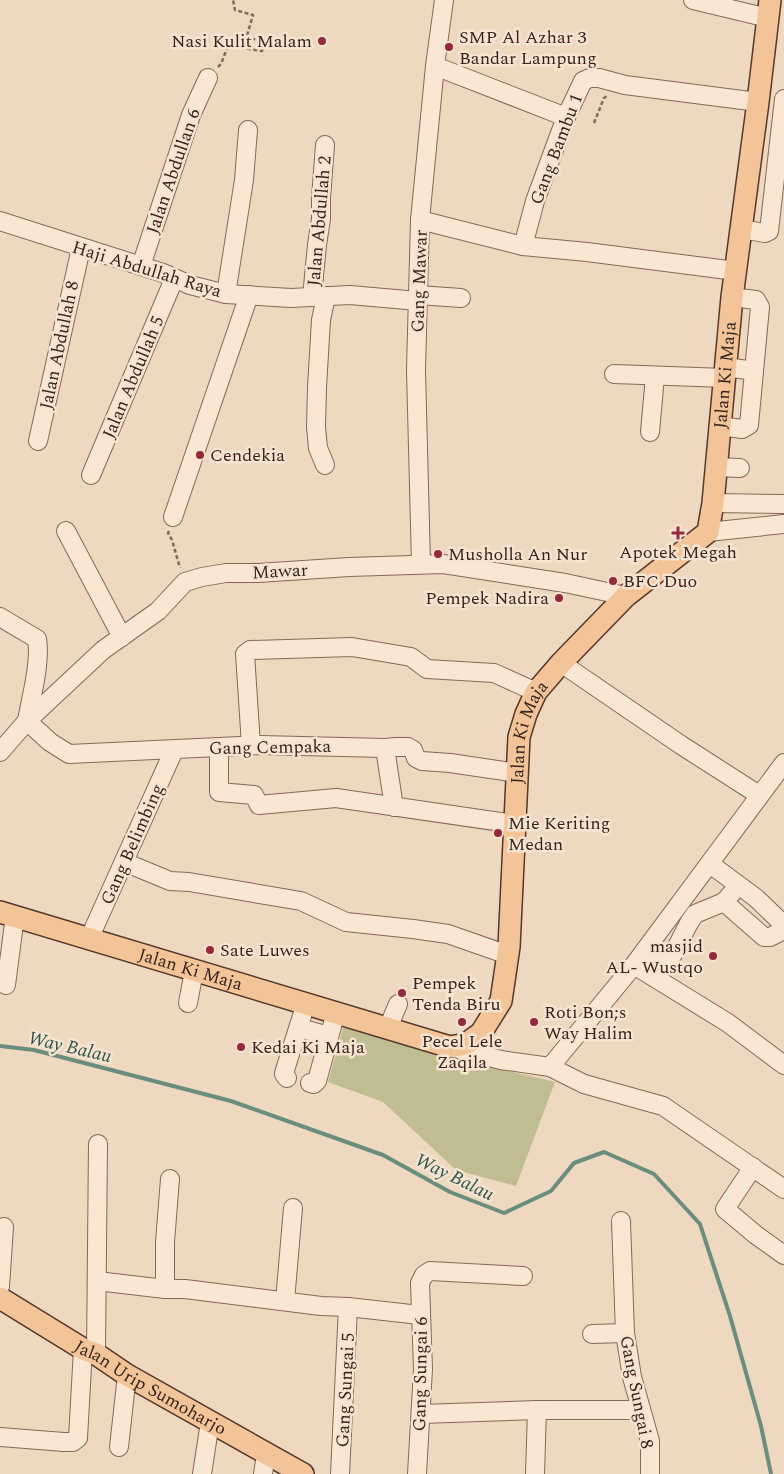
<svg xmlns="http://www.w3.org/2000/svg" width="784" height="1474" font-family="Spectral,serif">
	<rect width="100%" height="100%" fill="#eed8c0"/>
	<polygon fill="#c1bd93" points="344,1025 450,1057 555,1082 516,1186 456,1170 383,1102 328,1082"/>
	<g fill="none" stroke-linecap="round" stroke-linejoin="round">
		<polyline stroke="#6a8e7e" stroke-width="4" points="0,1046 34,1050 231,1101 383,1155 450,1192 504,1213 551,1191 574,1163 604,1152 654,1174 700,1224 730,1316 761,1426 771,1474"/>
		<g stroke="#876858" stroke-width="20">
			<g id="minor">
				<polyline points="693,0 768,18"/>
				<polyline points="435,66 566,117"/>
				<polyline points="420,220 523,246 587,252 736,271"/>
				<polyline points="0,221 163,273 190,285 226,294 291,298 350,295 418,301"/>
				<polyline points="741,229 765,233 769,231 784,99"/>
				<polyline points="523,246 535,201 566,117 583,81 590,78 599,78 625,85 758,102"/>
				<polyline points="141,266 191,115 208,78"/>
				<polyline points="226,294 244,180 248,130"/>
				<polyline points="418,295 461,298"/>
				<polyline points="312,297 317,245 321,219 321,198 325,145"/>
				<polyline points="726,367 754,371"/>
				<polyline points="614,374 725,378"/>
				<polyline points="720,426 742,429 749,425 760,307 756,300 732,297"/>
				<polyline points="650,432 655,376"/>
				<polyline points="38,441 81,248"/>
				<polyline points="325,465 318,448 316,427 317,387 321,320 326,296"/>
				<polyline points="716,467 740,468"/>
				<polyline points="91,475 174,279"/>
				<polyline points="713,503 784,504"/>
				<polyline points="173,517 249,295"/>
				<polyline points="66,531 122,637"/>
				<polyline points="708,532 784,524"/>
				<polyline points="421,564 416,370 420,220 435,66 444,0"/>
				<path d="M0 617 37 639C41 663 31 697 27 721L50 742 69 754 260 745 385 748 396 747H408L413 750 416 758 422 761 450 763 517 773"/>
				<polyline points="561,663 681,745 759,795"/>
				<polyline points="251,745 245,654 250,650 352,647 411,657 427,669 494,673 536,692"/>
				<polyline points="219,747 219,792 254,795 259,805 336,798 515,824"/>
				<polyline points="385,748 394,807"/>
				<polyline points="0,752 27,721 103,650 158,611 185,582 202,577 226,573 258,573 349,567 443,564 565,583 626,596"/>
				<polyline points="124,862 170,881 189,882 301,901 346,922 413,929 448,934 508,955"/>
				<polyline points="710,864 756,898 784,925"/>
				<polyline points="732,893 724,902 764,937 770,937 784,930"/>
				<polyline points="89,939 174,750"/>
				<polyline points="646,949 664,961 670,960 689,923 695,914 724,902"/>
				<polyline points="634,965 728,1023 784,1065"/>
				<polyline points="6,985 15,916"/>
				<polyline points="188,1003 194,971"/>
				<polyline points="299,1028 329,1036"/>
				<polyline points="388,1028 398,1004"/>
				<polyline points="451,1047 501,1060 550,1067 634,965 784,763"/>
				<polyline points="550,1067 584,1084 663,1106 784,1189"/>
				<polyline points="287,1078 284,1074 285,1070 306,1003"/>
				<polyline points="310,1083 314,1084 317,1081 336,1012"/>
				<polyline points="753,1167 725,1209 756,1235 784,1255"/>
				<polyline points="621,1221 625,1333 632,1377 650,1441 650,1474"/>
				<polyline points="97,1281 165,1289 185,1289 321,1306 348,1307 420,1315"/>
				<polyline points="0,1287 4,1227"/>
				<polyline points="165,1289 165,1242 170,1179"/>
				<polyline points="285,1301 293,1208"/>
				<polyline points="592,1334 625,1333"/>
				<polyline points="96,1354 98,1144"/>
				<polyline points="421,1414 537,1410 641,1410"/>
				<polyline points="0,1437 64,1442 73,1442 78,1438 83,1349"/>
				<polyline points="119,1447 127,1375"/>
				<polyline points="202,1474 210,1422"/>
				<polyline points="263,1474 266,1454"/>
				<polyline points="340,1474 348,1307"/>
				<polyline points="417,1474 423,1369 420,1283 424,1275 430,1271 523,1276"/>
				<polyline points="535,1474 537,1410"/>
			</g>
		</g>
		<g stroke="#55372c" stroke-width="24">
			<g id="major">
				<path id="s1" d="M0 912 450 1047 466 1044 481 1033 501 1001 509 947 519 737 526 714 536 692 561 663 626 596 708 532 713 503 732 297 758 102 770 0"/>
				<path id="s2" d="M0 1298 83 1349 96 1354 127 1375 303 1474"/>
			</g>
		</g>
		<g stroke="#876858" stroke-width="2.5" stroke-dasharray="4 2.5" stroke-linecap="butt">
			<polyline points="218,67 221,64 229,43 249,49 262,51 264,44 254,39 246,39 253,15 235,10 233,0"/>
			<polyline points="594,123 604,98 607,96"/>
			<polyline points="169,531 168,533 172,540 180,568"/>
		</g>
		<use href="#minor" stroke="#f9e6d3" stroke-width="18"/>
		<use href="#major" stroke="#f3c497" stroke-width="21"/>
	</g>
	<g fill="#97273d" stroke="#f6e3d0" stroke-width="2">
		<circle cx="322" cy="41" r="5"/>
		<circle cx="449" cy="47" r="5"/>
		<circle cx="200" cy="455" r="5"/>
		<path d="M675.5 525.5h5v5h5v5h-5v5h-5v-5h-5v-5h5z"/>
		<circle cx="438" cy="554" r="5"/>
		<circle cx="613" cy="581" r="5"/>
		<circle cx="559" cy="598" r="5"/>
		<circle cx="498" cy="833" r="5"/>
		<circle cx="210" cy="950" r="5"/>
		<circle cx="713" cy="956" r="5"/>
		<circle cx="402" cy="993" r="5"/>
		<circle cx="462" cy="1022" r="5"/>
		<circle cx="534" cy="1022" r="5"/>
		<circle cx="241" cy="1047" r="5"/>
	</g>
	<g text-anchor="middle" stroke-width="5" stroke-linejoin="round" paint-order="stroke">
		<g font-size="18" fill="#37241c" stroke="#f6e3d0" text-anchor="start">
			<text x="459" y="43">SMP Al Azhar 3<tspan x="459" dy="21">Bandar Lampung</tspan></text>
			<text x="312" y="47" text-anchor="end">Nasi Kulit Malam</text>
			<text x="210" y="461">Cendekia</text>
			<text x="678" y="558" text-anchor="middle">Apotek Megah</text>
			<text x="448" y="560">Musholla An Nur</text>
			<text x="623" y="587">BFC Duo</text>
			<text x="549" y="604" text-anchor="end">Pempek Nadira</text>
			<text x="508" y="829">Mie Keriting<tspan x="508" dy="21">Medan</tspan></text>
			<text x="703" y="952" text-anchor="end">masjid<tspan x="703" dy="21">AL- Wustqo</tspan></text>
			<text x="220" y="956">Sate Luwes</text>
			<text x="412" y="989">Pempek<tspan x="412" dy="21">Tenda Biru</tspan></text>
			<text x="544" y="1018">Roti Bon;s<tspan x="544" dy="21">Way Halim</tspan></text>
			<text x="462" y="1047" text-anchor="middle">Pecel Lele<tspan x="462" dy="21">Zaqila</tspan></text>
			<text x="251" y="1053">Kedai Ki Maja</text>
		</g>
		<g font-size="18" fill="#37241c" stroke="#f6e3d0">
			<text transform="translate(556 149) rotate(-69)" y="6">Gang Bambu 1</text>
			<text transform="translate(173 171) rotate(-71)" y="6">Jalan Abdullan 6</text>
			<text transform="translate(319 221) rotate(-85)" y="6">Jalan Abdullah 2</text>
			<text transform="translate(147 269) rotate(17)" y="6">Haji Abdullah Raya</text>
			<text transform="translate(419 281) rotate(-88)" y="6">Gang Mawar</text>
			<text transform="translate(59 345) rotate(-78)" y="6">Jalan Abdullah 8</text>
			<text dy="6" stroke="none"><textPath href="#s1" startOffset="1249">Jalan Ki Maja</textPath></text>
			<text transform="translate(133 377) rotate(-67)" y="6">Jalan Abdullah 5</text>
			<text transform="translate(280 571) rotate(-3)" y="6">Mawar</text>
			<text dy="6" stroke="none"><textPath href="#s1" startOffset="814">Jalan Ki Maja</textPath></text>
			<text transform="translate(270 747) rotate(-1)" y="6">Gang Cempaka</text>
			<text transform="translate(132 844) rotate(-66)" y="6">Gang Belimbing</text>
			<text dy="6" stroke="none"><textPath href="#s1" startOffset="199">Jalan Ki Maja</textPath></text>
			<text transform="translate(420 1374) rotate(-89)" y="6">Gang Sungai 6</text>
			<text dy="6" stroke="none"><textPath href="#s2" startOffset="175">Jalan Urip Sumoharjo</textPath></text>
			<text transform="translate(345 1390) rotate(-87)" y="6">Gang Sungai 5</text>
			<text transform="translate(637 1392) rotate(79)" y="6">Gang Sungai 8</text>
		</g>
		<g font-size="19" font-style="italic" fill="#2b574c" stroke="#f6e3d0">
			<text transform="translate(70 1046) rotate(13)" y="7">Way Balau</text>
			<text transform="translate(455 1176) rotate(26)" y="7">Way Balau</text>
		</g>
	</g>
</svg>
